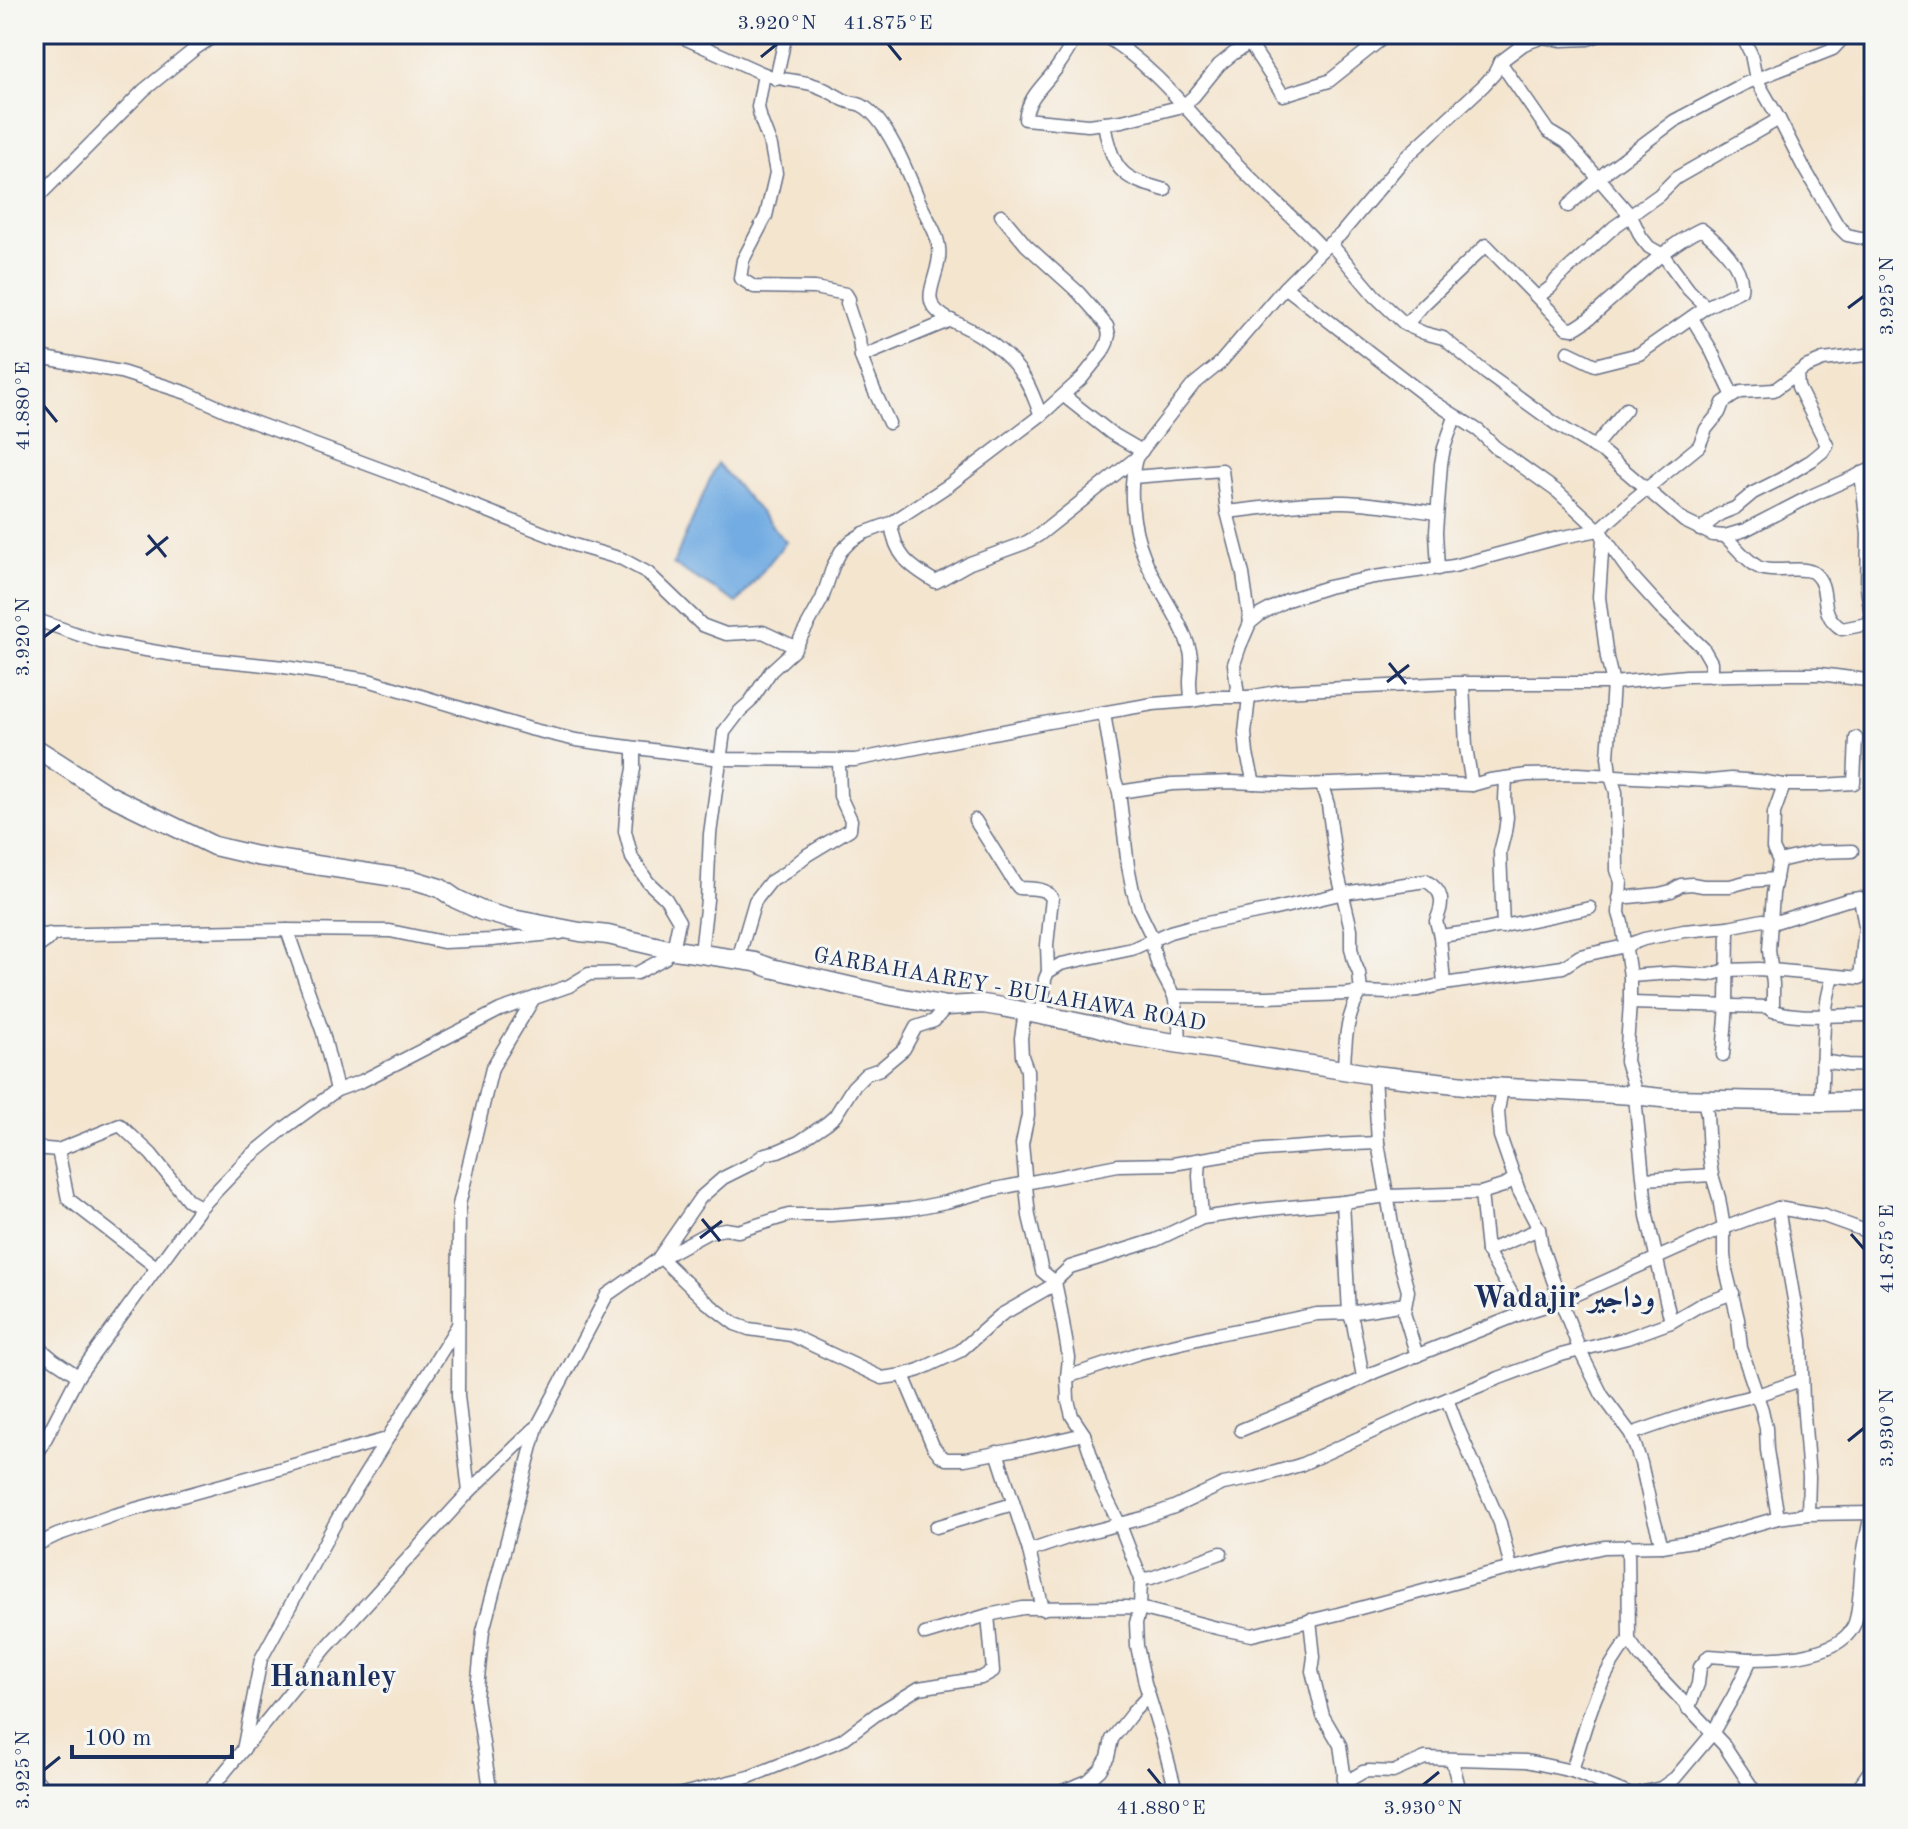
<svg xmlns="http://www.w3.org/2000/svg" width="1908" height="1829" font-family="'Old Standard TT',Amiri,serif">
	<rect width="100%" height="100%" fill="#f6f6f2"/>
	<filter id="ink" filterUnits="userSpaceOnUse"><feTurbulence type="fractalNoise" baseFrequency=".0125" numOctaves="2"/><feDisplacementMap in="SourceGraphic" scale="16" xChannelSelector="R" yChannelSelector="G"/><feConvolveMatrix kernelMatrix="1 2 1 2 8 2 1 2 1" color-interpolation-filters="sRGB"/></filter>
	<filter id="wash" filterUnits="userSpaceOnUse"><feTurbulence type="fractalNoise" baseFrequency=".006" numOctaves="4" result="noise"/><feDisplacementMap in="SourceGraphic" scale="32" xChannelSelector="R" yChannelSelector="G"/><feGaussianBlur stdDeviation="1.8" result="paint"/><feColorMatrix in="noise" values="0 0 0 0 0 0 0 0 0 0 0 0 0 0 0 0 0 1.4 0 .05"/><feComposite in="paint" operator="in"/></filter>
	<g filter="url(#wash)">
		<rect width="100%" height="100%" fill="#f4e5cf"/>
		<polygon fill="#72ace2" stroke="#466ea0" stroke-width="2" points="717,463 786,542 737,603 673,564"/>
	</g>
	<g filter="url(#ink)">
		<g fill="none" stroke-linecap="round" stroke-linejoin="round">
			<g stroke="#676f86" stroke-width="15">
				<g id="minor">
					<path d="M675 34 764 74C779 80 795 80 811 84 822 87 834 94 844 100 850 103 856 103 861 105 886 117 908 173 918 198 924 214 937 230 939 248 942 268 924 293 933 306 941 318 956 322 969 329 989 340 1010 356 1023 376 1031 387 1035 402 1041 415"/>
					<path d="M1077 34C1071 46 1064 58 1056 69 1044 85 1028 97 1025 119L1088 125 1122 121 1183 106 1194 96 1219 65 1234 53 1265 34"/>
					<path d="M1101 34C1155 65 1193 118 1235 162 1263 192 1295 218 1323 249"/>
					<polyline points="1741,34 1751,54 1756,79 1779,119 1804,168 1838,226 1847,235 1861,238 1874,238"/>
					<polyline points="1250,44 1283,95 1329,81 1388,34"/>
					<polyline points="1500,62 1548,131 1566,142 1579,156 1631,216 1641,237 1649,247 1663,255 1689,290 1706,307"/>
					<polyline points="764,74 758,107 761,120 771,146 776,173 766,216 743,260 740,278 754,287 815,288 846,294 849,299 847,303 859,339 861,357 874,390 889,423"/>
					<polyline points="776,79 786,34"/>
					<path d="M1104 123C1106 137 1112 162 1123 172 1133 182 1152 186 1165 190"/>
					<polyline points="34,201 144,90 196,48 217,34"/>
					<polyline points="1568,206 1607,171 1674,121 1744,84 1833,49 1847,34"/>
					<polyline points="1330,243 1375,296 1406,325 1424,333 1443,338 1487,374 1556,424 1603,452 1684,521 1713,535 1725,536 1745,530 1813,495 1874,468"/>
					<polyline points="1285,287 1431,400 1479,431 1495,447 1558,492 1599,530 1632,576 1661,608 1703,648 1711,662 1711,676"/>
					<polyline points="1538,297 1551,287 1556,280 1614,227 1659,195 1676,178 1779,119"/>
					<polyline points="1692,318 1710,348 1733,396"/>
					<path d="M1406 325 1423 305 1486 245 1567 328 1573 329C1586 323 1597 312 1608 302 1636 278 1667 245 1701 229 1718 242 1745 267 1741 290L1706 307 1639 354 1595 365 1568 352"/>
					<polyline points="34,356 121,372 187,393 245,419 391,473 574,545 622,559 648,573 702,625 726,634 763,632 795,647"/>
					<polyline points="861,357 951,320"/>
					<polyline points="1064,396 1111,433 1142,451"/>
					<polyline points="1595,446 1626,409"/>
					<path d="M1136 458C1128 489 1132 527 1144 556 1156 589 1181 617 1190 651 1193 662 1190 672 1190 682 1190 688 1191 695 1191 701"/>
					<polyline points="1861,473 1868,534 1867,588 1872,623 1872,681"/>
					<polyline points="1133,477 1222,470 1227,512 1243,574 1250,623"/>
					<path d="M1227 512C1266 508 1306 501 1344 502 1376 503 1406 509 1437 513"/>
					<path d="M891 523C895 556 909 566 936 582L970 563 1025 543 1039 535 1136 458 1193 385 1219 364 1285 287 1323 249 1340 235 1405 158 1484 85 1494 74 1500 62 1524 44 1543 37 1562 40 1588 39 1603 34"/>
					<polyline points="1700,530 1720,514 1735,508 1753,493 1781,479 1812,460 1823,451 1827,445 1798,387 1797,374"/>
					<path d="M1725 536C1735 546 1746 560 1758 567 1773 575 1804 564 1815 574 1832 590 1816 613 1842 629L1872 623"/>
					<polyline points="1603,538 1599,597 1607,658 1613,683 1608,757 1610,774 1616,792 1617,870 1621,882 1619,913 1622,923 1630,976 1630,1003 1626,1061 1634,1087 1647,1216 1671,1322"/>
					<polyline points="1438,569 1436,532 1441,464 1444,448 1455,417"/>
					<polyline points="34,619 100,642 186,657 284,667 368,680 530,729 576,740 721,759 855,760 1049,722 1153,704 1191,701 1214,697 1249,697 1281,691 1453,683 1613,683 1686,676 1785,674 1820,674 1874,681"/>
					<polyline points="1463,683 1466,747 1472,785"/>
					<polyline points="1238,696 1234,664 1240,646 1250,623 1261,614 1287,600 1328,587 1374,577 1454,566 1558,538 1599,530 1634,499 1699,446 1706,429 1719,413 1723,403 1733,396 1741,392 1774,390 1806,367 1823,360 1874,354"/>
					<polyline points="1249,697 1245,733 1247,754 1254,783"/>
					<polyline points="1104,713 1115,780 1119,792 1128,866 1133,891 1138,908 1153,939 1153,948 1158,966 1174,996 1179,1021 1180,1043"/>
					<polyline points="634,749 634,769 627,804 625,831 632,858 648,882 666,899 679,921 673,950"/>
					<polyline points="1119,792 1172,784 1232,782 1300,785 1390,782 1472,785 1490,780 1527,775 1577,774 1710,781 1731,779 1759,781 1784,785 1822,785 1854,783 1856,738"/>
					<path d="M975 820 1014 882 1019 888C1031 889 1046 887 1052 898L1047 945 1048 972"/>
					<polyline points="1779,861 1817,852 1852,851"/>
					<polyline points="1619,898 1659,894 1671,891 1681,885 1692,884 1703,886 1730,886 1749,881 1776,879"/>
					<polyline points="1503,927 1500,852 1505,832 1507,817 1505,800 1506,778"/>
					<polyline points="287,930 323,1033 337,1090"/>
					<polyline points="34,935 287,930 390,931 443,942 492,940 561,933"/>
					<polyline points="1440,936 1484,930 1590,908"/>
					<polyline points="34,950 49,939 49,934"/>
					<polyline points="701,953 707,900 710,834 724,732 740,711 750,702 771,671 794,650 822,599 833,566 841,551 851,541 864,533 891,523 949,485 1041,415 1082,378 1102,353 1107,343 1109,335 1107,326 1093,309 1078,292 1026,245 1001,215"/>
					<polyline points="738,959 755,901 770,882 786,872 807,855 850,829 851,820 840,796 839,762"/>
					<polyline points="1174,996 1266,997 1347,994 1361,992 1359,973 1354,961 1351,948 1351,929 1337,870 1328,805 1322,785"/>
					<path d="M1630 1003 1767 1007C1786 1021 1848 1014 1874 1015"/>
					<polyline points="1773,1011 1773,984 1769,950 1773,894 1779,861 1773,848 1774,813 1784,785"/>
					<polyline points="1025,1012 1021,1038 1022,1056 1027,1070 1028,1115 1022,1144 1029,1216 1042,1271 1055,1282 1061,1311 1069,1358 1067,1377 1068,1400 1072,1416 1084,1434 1102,1489 1120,1525 1141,1579 1140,1608 1136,1623 1137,1646 1145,1683 1163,1742 1177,1795"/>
					<path d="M1042 1015 1045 979 1048 972 1061 964 1132 949 1170 932 1188 927 1271 910 1344 893 1426 881C1444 891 1444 903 1436 921L1440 936 1444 984"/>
					<polyline points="1723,1055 1727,1005 1728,927"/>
					<polyline points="1822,1061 1848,1065 1874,1066"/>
					<path d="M1343 1070C1345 1063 1344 1058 1345 1050 1346 1030 1350 1009 1361 992L1390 993 1419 990 1444 984 1563 967 1580 956 1625 946 1644 939 1684 931 1728 927 1763 920 1772 923 1847 900 1860 898 1865 926 1860 978 1759 969 1727 970 1709 975 1673 973 1630 976"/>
					<polyline points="1374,1075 1378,1143 1397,1252 1408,1291 1404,1313 1417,1356"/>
					<polyline points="1502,1088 1498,1111 1500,1136 1519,1191 1539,1229 1542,1248 1553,1280 1580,1351 1602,1395 1631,1434 1641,1463 1651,1508 1662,1546"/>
					<polyline points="1704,1101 1707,1114 1709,1154 1712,1175 1719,1198 1724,1228 1724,1255 1726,1270 1738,1319 1741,1348 1762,1410 1766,1428 1767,1450 1778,1518"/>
					<path d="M1821 1102C1824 1061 1820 1016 1833 977"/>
					<polyline points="34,1148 58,1150 120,1125 151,1154 188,1200 201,1207"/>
					<polyline points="58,1150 68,1199 156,1267"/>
					<polyline points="1200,1160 1199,1176 1202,1218"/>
					<polyline points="1644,1179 1712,1175"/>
					<polyline points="1481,1193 1487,1251 1523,1313"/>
					<polyline points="1343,1202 1349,1313 1353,1323 1363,1377"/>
					<polyline points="1778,1208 1801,1340 1803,1402 1809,1477 1808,1514"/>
					<polyline points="1487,1251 1539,1229"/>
					<polyline points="661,1258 705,1301 735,1324 749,1329 791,1335 882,1378 903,1375 919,1370 960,1351 1001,1315 1048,1288 1070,1267 1156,1240 1202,1218 1257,1210 1343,1202 1388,1196 1481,1193 1503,1186 1515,1178"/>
					<polyline points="661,1258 709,1232 725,1229 738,1231 789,1215 831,1215 910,1209 946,1202 995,1189 1118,1165 1173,1164 1232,1154 1264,1150 1331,1145 1378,1143"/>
					<polyline points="34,1343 54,1360 78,1376"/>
					<polyline points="903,1375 933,1446 940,1455 946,1459 965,1459 1028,1447 1084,1434"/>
					<polyline points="1067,1377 1139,1353 1218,1334 1317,1314 1349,1313 1405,1304"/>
					<polyline points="1447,1399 1458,1428 1500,1523 1511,1568"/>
					<polyline points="1241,1430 1341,1389 1375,1372 1523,1313 1561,1301 1724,1228 1778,1208 1824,1216 1863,1230 1874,1229"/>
					<polyline points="1631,1434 1709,1407 1757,1395 1801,1380"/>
					<polyline points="997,1452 1029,1551 1043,1609"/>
					<polyline points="34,1461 78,1376 201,1207 247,1159 286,1127 337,1090 362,1081 500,1010 569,986 589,974 637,973 665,958 668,949"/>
					<polyline points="469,1492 458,1396 459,1205 492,1068 534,998"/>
					<polyline points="936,1527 1013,1504"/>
					<polyline points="1628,1545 1629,1640 1641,1657 1724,1745 1757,1795"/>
					<polyline points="34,1546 57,1535 114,1515 387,1439"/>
					<polyline points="1029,1551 1070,1537 1143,1518 1174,1507 1223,1484 1255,1478 1300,1465 1420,1410 1499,1378 1561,1355 1627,1338 1671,1322 1700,1305 1733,1293"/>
					<polyline points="1141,1579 1151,1578 1221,1553"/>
					<polyline points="1310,1620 1314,1657 1312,1671 1323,1716 1340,1745 1344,1773 1343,1795"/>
					<polyline points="925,1634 988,1615 1023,1608 1125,1607 1140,1608 1217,1628 1252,1635 1338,1614 1487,1574 1604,1547 1662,1546 1705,1539 1778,1518 1808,1514 1874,1513"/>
					<polyline points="1688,1709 1698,1684 1700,1667 1709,1656 1751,1659"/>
					<polyline points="243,1750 261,1659 338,1518 458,1325"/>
					<polyline points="1452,1760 1461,1795"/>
					<path d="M1572 1771C1585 1727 1598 1675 1629 1640"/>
					<polyline points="34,1777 50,1795"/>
					<polyline points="1344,1783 1363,1772 1369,1771 1393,1772 1425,1758 1526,1761 1572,1771 1631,1795"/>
					<polyline points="206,1795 326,1648 469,1492 534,1429"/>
					<polyline points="491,1795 476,1698 483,1631 537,1427 607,1295 657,1260 700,1198 723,1178 751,1164 765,1154 778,1151 799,1142 827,1123 835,1116 853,1087 866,1074 880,1069 904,1049 916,1027 934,1021 947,1006"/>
					<polyline points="678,1795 749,1777 842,1740 878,1713 919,1688 981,1678 993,1671 988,1615"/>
					<polyline points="1052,1795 1088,1781 1100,1770 1108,1757 1112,1739 1133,1712 1149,1695"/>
					<path d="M1632 1795 1661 1788 1675 1778 1712 1734 1734 1695 1751 1659C1780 1659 1840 1656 1854 1625 1860 1612 1860 1579 1862 1563 1864 1546 1868 1530 1871 1513"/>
					<polyline points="1853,1795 1874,1765"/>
				</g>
			</g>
			<g stroke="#676f86" stroke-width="21">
				<polyline id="secondary" points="34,747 107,794 214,846 257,856 414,880 440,888 456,899 482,911 507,918 580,932 608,935 668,949 755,962 771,968 887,995 947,1006 983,1004 1002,1007 1095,1026 1125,1035 1374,1075 1474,1086 1633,1095 1671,1099 1821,1102 1874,1101"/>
			</g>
			<use href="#minor" stroke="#fff" stroke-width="12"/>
			<use href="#secondary" stroke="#fff" stroke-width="18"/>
		</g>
	</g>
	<path fill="none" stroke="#1b2f5e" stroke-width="3" d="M888 44 901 60M761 57 777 44M1848 308 1864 296M44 406 57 422M148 535 166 557M146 555 168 537M44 637 60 625M1389 663 1406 684M1387 682 1409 665M702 1219 720 1241M1851 1234 1864 1249M700 1238 722 1221M1848 1441 1864 1428M1148 1769 1161 1785M44 1770 60 1757M1423 1785 1439 1772"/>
	<g text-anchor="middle" stroke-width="6" stroke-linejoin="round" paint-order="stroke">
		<g font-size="22" fill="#1b2f5e" stroke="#f6f6f2">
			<text transform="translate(1010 988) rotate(10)" y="8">GARBAHAAREY - BULAHAWA ROAD</text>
		</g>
		<g font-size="30" font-weight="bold" fill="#1b2f5e" stroke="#f6f6f2">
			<text x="1564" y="1307">Wadajir وداجير</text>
			<text x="333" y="1686">Hananley</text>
		</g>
	</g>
	<rect width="1908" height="1829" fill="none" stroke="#f6f6f2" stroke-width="88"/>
	<path d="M72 1745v12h160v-12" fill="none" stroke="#1b2f5e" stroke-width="4"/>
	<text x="84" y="1745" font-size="24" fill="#1b2f5e" stroke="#f6f6f2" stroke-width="6" paint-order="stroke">100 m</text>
	<rect x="44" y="44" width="1820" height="1741" fill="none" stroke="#1b2f5e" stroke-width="3"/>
	<g font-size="20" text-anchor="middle" fill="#1b2f5e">
		<text x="777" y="29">3.920°N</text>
		<text x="888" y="29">41.875°E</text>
		<text transform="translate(1886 296) rotate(-90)" y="7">3.925°N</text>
		<text transform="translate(22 406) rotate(-90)" y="7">41.880°E</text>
		<text transform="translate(22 637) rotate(-90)" y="7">3.920°N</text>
		<text transform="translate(1886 1249) rotate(-90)" y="7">41.875°E</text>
		<text transform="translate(1886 1428) rotate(-90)" y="7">3.930°N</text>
		<text transform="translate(22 1770) rotate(-90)" y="7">3.925°N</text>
		<text x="1161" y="1814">41.880°E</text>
		<text x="1423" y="1814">3.930°N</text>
	</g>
</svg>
